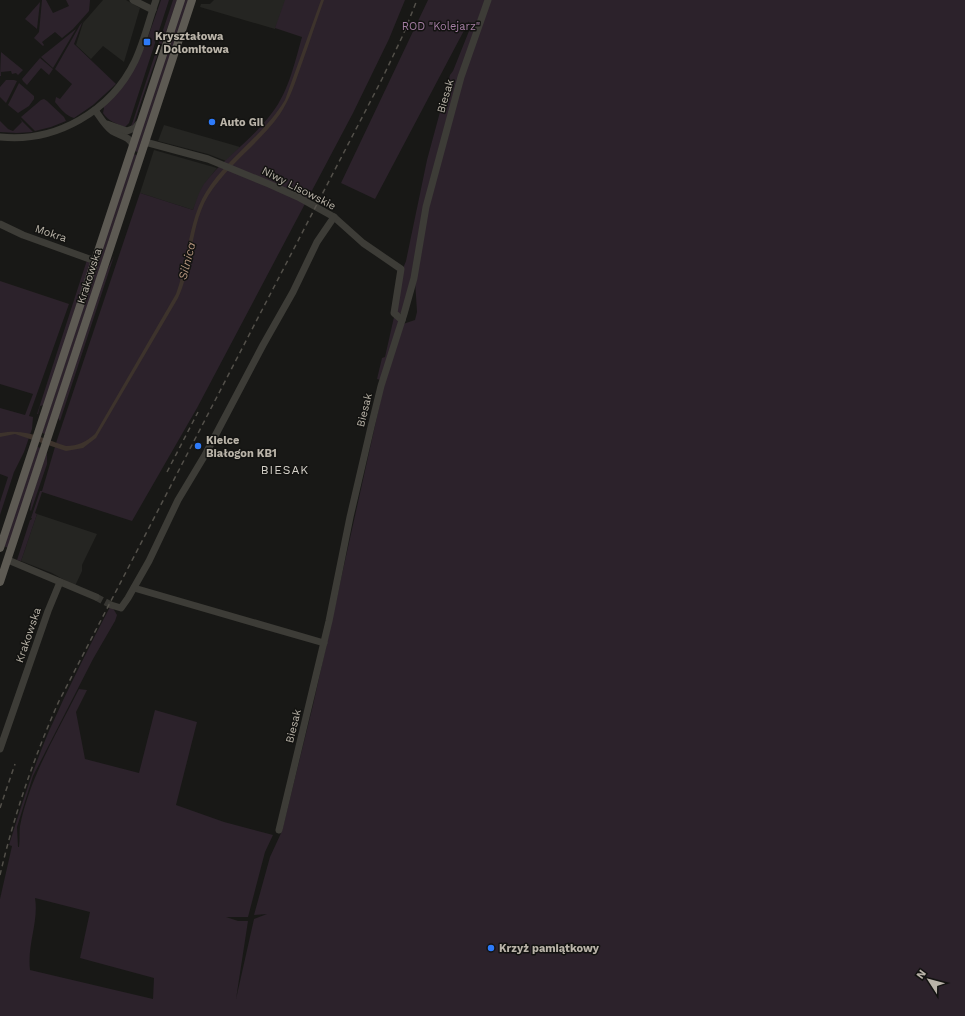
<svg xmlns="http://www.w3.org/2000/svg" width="965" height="1016" font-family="'Work Sans',sans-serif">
	<rect width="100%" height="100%" fill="#181816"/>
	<g fill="#252522">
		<polygon points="103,0 126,0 140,8 124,62 103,46 91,59 76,45 83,23"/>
		<polygon points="214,0 286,0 275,29 200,7 201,4 210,4"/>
		<polygon points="164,125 240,147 226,161 208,154 158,141"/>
		<polygon points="154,150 217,168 203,186 193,210 140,193"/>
		<polygon points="37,514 97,534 82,565 82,571 75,586 52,573 21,561"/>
	</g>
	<g fill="#2c222b" fill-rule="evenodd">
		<polygon points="42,0 46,0 53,13 69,6 66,0 90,0 89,11 73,29 62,38 55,32 42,42 44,45 43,46 34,38 39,32"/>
		<path d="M161 0H169L129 123 125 127C117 124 108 121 103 113L104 108 103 107 142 49H144L145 45H148L149 41 147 40Z"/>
		<path d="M173 0H177C163 42 147 82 134 124L129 129 132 124Z"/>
		<polygon points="184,0 189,0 138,152 134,151"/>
		<path d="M285 0H405L389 39 353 113 197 408 132 521 42 492 35 513 37 514 21 561 17 560 30 520H31L32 518H31L40 491H42L57 440 140 193 193 210C196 202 199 191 204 184 222 160 249 142 268 118 288 95 294 65 302 37L275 28Z"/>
		<path d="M428 0H965V1016H0V899L12 846 9 845C21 807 33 768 49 731 68 688 89 647 111 605L117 615 115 621 93 659 33 776 17 827 18 847H19C20 840 19 833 20 826 30 776 57 733 79 689L87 690 76 712 85 759 139 773 155 710 197 722 176 805 224 822 273 835 265 852 248 917H226L238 921H248L236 999 254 919 267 914 254 915 270 857 282 831 313 705 384 385 403 324 415 320 417 312 415 280 425 221 460 75 410 282 402 313 399 314 396 311 402 271 406 261 427 160 450 75 453 71 471 26 469 24V21L375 199 341 183ZM35 898 90 912 80 958 154 978 153 999 30 970C27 945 39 921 35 898Z"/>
		<polygon points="40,2 37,29 25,19"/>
		<path d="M89 15 82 23 74 44 116 84 93 105 74 118C66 116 60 108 55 102L56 97 60 99 72 84 55 69 80 25Z"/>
		<polygon points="76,29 53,68 41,57"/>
		<polygon points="1,52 23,70 18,75 16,73 12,74 11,71 1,72 1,76 0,76"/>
		<polygon points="40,58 53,69 49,75 41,68 27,85 23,81 22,79"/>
		<polygon points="6,80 14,80 17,81 6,103 0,97 0,87"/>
		<polygon points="19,83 34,96 34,99 29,106 18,113 8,105"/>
		<polygon points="44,99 47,101 64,117 66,121 51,127 35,131 21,117 41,100"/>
		<polygon points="20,119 33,132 17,133 0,132 0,121 8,129 13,131 22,122"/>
		<polygon points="133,154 137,155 45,434 42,433"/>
		<polygon points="114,256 60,421 58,418 105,274"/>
		<polygon points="87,260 90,263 44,405 40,406 38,414 37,414"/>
		<polygon points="0,281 69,304 29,416 33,417 32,429 24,452 14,472 0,515 0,502 8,477 0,474 0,408 25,415 33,394 0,384"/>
		<polygon points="394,317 398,320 398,323 381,380 377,379 382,358 385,357"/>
		<polygon points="37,447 41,448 8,548 4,546"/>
		<polygon points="47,451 47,464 31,511 30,510 33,494"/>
	</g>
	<path fill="#3d332c" d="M321 0H324C316 22 309 44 301 66 295 83 290 99 280 114 259 144 227 165 208 196 190 226 193 266 178 298L96 438 83 448 66 451 15 434 0 437V433H1C27 428 43 439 66 446 78 446 86 442 95 434L176 294C188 262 188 221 206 192 227 158 265 134 285 100Z"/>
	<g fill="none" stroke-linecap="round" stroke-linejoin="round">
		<polyline stroke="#383733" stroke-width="7" stroke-dasharray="7 3.5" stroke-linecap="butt" points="96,597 111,605"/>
		<g stroke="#3d3c37" stroke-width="7">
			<polyline points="133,0 153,10"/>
			<path d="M95 110C100 117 105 126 112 131 120 136 130 136 133 146"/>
			<polyline points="107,124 127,131 135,128 140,122"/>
			<path d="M0 137C56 143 111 111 135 61 144 42 149 20 156 0"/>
			<polyline points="145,142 208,159 269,184 298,197 334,217 363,243 401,269 394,313 402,320"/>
			<polyline points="0,224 23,235 95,261"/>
			<polyline points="8,560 96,597"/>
			<polyline points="134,588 324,643"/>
			<polyline points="111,605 121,608 128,598 149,561 178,500 205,455 263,345 293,292 317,242 334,217"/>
			<polyline points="0,749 48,611 60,582"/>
			<polyline points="279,830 329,621 350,517 371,427 381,386 404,314 414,278 426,207 461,77 488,0"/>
		</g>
		<g stroke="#5d5a53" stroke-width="8">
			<polyline points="0,548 181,0"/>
			<polyline points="0,582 192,0"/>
		</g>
		<g stroke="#53504a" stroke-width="1.5" stroke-dasharray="5 4" stroke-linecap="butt">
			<polyline points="167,472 198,412"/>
			<polyline points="0,808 15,764"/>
			<path d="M0 875C14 815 34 757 59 701L382 79 403 35 417 0"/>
		</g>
	</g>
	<g fill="#2d7af9" stroke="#131311" stroke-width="1.5">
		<rect x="143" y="38" width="8" height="8" rx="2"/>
		<circle cx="212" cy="122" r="4"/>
		<circle cx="198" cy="446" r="4"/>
		<circle cx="491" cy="948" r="4"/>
	</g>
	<g text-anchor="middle" stroke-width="3" stroke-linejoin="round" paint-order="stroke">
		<g font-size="11" fill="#a57ea4" stroke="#131311">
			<text x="441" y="30">ROD "Kolejarz"</text>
		</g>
		<g font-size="11" font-weight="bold" fill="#b9b3a8" stroke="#131311" text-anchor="start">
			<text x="155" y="40">Kryształowa<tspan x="155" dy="13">/ Dolomitowa</tspan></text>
			<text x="220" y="126">Auto Gil</text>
			<text x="206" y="444">Kielce<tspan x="206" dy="13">Białogon KB1</tspan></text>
			<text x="499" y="952">Krzyż pamiątkowy</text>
		</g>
		<g font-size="11" fill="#b9b3a8" stroke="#131311">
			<text transform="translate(445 96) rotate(-74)" y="4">Biesak</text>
			<text transform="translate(299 188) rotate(27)" y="4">Niwy Lisowskie</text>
			<text transform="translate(51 233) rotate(19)" y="4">Mokra</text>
			<text transform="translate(89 276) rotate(-72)" y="4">Krakowska</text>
			<text transform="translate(364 410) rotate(-76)" y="4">Biesak</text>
			<text transform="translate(28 635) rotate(-71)" y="4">Krakowska</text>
			<text transform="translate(293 726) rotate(-76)" y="4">Biesak</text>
		</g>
		<g font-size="12" font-style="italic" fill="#b5957d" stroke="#131311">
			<text transform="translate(187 261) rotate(-76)" y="4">Silnica</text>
		</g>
		<g font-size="12" letter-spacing="1" fill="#d5d1c9" stroke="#131311">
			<text x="285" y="474">BIESAK</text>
		</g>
	</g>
	<g transform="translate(929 980) rotate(306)" stroke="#131311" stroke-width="3" paint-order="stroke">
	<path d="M0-3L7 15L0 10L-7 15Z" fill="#b9b3a8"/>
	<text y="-6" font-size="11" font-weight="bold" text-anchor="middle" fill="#b9b3a8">N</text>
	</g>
</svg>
